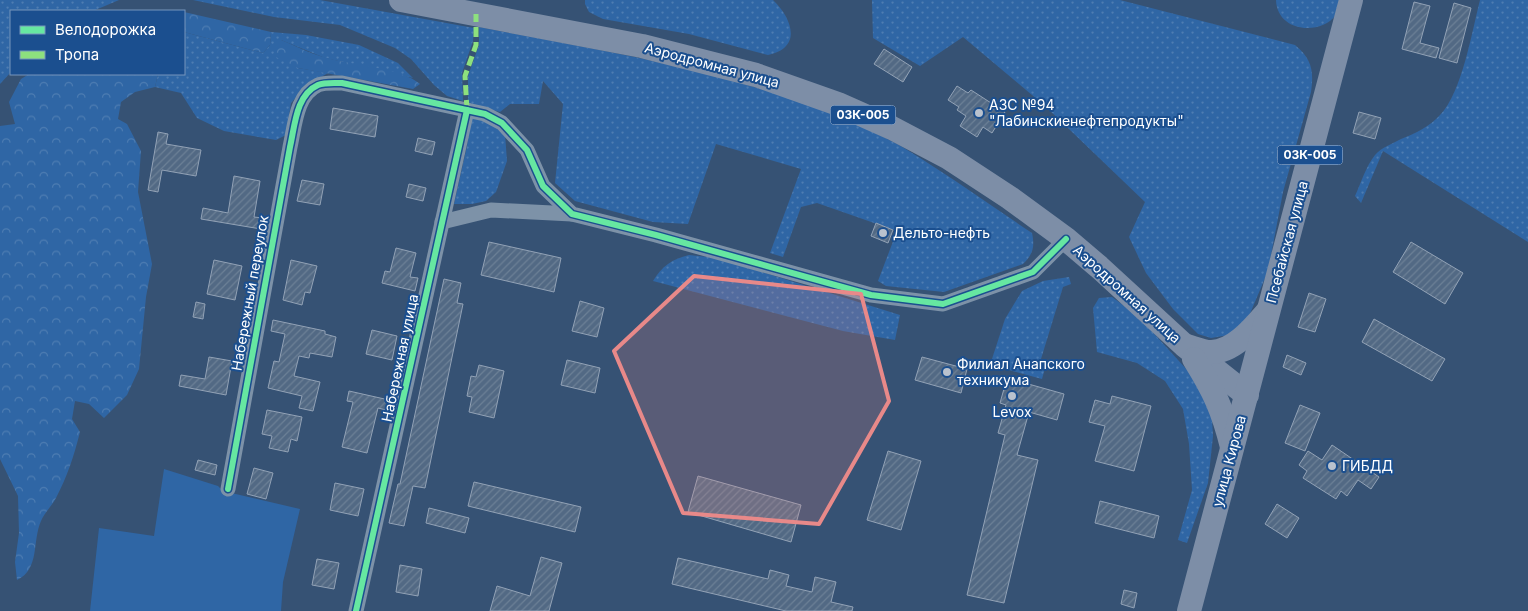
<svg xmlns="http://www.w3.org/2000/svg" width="1528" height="611" font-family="Inter,sans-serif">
	<defs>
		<pattern id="grass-dots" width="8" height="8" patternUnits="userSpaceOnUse" patternTransform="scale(1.25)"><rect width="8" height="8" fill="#2f66a5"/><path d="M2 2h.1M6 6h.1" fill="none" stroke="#4e7db2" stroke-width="1.8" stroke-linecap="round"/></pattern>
		<pattern id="forest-crowns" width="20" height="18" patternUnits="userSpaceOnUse" patternTransform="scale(1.25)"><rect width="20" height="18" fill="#2f66a5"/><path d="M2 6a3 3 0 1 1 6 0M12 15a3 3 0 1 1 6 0" fill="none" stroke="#4e7db2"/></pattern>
		<pattern id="building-hatch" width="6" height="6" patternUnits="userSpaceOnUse" patternTransform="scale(1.25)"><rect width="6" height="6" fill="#526984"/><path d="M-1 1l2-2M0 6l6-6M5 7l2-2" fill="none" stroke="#6c8096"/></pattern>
	</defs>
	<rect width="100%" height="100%" fill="#365274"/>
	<g fill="url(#grass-dots)">
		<polygon points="0,0 119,0 93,11 11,11 11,72 0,84"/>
		<polygon points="193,0 320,0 474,28 473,41 462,73 463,101 447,96 434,85 411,59 395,48 340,25 274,17"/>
		<path d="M585 0H773C792 18 803 48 768 55L689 34 603 19 589 12 585 4Z"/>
		<path d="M872 0H1120L1295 45C1312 59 1314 71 1311 92L1283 192 1268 271 1249 316 1229 335 1211 338 1198 334 1173 309 1146 273 1129 237 1145 202 1045 106 963 37 920 66 873 38Z"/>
		<path d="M1276 0H1341C1340 5 1339 11 1336 15 1320 36 1277 32 1276 0Z"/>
		<path d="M1480 0H1528V242L1383 151 1361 203 1355 196C1361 183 1366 166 1375 155 1382 147 1392 144 1401 139 1416 133 1429 127 1440 115 1462 93 1472 31 1480 0Z"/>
		<path d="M479 27C622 55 769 76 899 145 911 152 923 160 934 167 967 188 999 211 1032 233 1035 247 1033 254 1023 264L944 292 886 286 878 281 897 231 817 203 801 207 783 257 770 253 801 169 716 144 688 224 653 222 575 201 555 183 563 104 543 81 539 104H510L500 112 468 103V76L479 45Z"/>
		<polygon points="184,32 263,53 270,45 271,32 306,35 359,45 398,63 413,78 325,58 281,40 298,68 328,73 307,85 291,103 286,135 276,140 224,131 197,118 181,93 155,87 158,74 184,74"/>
		<polygon points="473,114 485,118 505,134 507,161 496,192 486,201 472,204 454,204 467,146 470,122"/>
		<path d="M689 255 717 258 900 315 895 340 843 331 653 281C662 266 672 259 689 255Z"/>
		<polygon points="1069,277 1071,284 1063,287 1041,359 1047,361 1042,379 990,365 1005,319 1022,291 1043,281"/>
		<polygon points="1112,297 1138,316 1188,371 1211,402 1213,436 1208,483 1187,543 1178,540 1192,490 1189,444 1183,409 1165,381 1137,363 1097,352 1093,308 1099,298"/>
	</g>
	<g fill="url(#forest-crowns)">
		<polygon points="184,12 271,32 270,45 263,53 184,32"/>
		<path d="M281 40C296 46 311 54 327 58 351 65 402 68 420 84L413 89 298 68 276 57 275 48Z"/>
		<path d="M29 74H158L155 87 135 92 121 102 118 119 127 124 141 151 138 192 152 264 146 297 139 369 127 395 104 418 89 404 75 401 72 419 80 432C74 456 67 477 56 498 52 506 44 513 41 521 32 541 40 569 17 580L15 562 19 533 18 496 0 459V126L15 124 9 102 21 79Z"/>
	</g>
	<polygon fill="#2f66a5" points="164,469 218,486 223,491 300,509 283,582 281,611 90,611 99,528 154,536"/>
	<g fill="url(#building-hatch)" stroke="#92a2b6">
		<polygon points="1414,2 1430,6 1420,43 1439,48 1436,58 1402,49"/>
		<polygon points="1454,3 1471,8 1457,63 1439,58"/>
		<polygon points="884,49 912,67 903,82 874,64"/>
		<polygon points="957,86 968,93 971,90 1005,112 992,133 983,127 977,137 960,126 966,116 957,110 959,107 948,100"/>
		<polygon points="333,108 378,116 375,137 330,129"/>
		<polygon points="1359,112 1381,118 1375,139 1353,133"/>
		<polygon points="158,132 168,134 166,144 201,150 196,176 162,170 158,192 148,190"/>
		<polygon points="418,138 435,142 432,155 415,151"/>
		<polygon points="234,176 260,181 254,217 263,218 261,229 201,219 203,208 228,213"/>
		<polygon points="302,180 324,184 320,205 297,201"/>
		<polygon points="409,184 426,188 423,201 406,197"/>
		<polygon points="876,223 893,230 888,243 871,236"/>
		<polygon points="489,242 561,258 554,292 481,275"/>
		<polygon points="1411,242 1463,273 1445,304 1393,272"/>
		<polygon points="396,248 416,253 410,277 418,278 415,291 382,283 385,271 390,272"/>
		<polygon points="214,260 242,266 235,300 207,294"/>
		<polygon points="291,260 317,266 310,293 305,292 302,305 283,300"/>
		<polygon points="444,279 461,283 457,303 463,304 425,488 413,486 404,526 389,523 398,484 400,484"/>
		<polygon points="1309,293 1326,299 1315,332 1298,327"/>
		<polygon points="580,301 604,308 597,337 572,331"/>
		<polygon points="196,302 205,304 203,319 193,317"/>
		<polygon points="1374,319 1445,359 1432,381 1362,342"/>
		<polygon points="273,320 325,331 325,334 336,337 332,357 310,353 309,358 299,356 294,376 320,382 313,411 299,408 302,396 268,388 274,361 279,362 285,334 271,331"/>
		<polygon points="372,330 397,336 392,360 366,354"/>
		<polygon points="1287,355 1306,363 1301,375 1283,367"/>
		<polygon points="209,357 232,361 226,395 179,386 181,375 205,379"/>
		<polygon points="922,357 967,369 961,393 915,380"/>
		<polygon points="567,360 600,368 595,393 561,385"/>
		<polygon points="479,365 504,371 494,418 469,412 472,397 467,396 471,376 476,377"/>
		<polygon points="1007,378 1064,394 1057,420 1029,412 1017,455 1038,460 1004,603 967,595 1005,435 998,433 1006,405 1000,403"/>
		<polygon points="349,391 389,400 386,410 378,408 367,453 342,447 353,402 347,401"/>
		<polygon points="1112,396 1151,406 1134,471 1095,461 1105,426 1089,422 1095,400 1110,404"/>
		<polygon points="1300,405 1320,413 1305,451 1285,443"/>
		<polygon points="267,410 302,417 297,441 291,439 288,452 269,448 272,436 262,434"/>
		<polygon points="1332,445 1379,477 1371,489 1358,480 1347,496 1341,491 1336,499 1303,478 1307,471 1299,465 1308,451 1322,460"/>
		<polygon points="888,451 921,461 901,530 867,520"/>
		<polygon points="198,460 217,465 215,475 195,470"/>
		<polygon points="254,468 273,473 266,499 247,494"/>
		<polygon points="698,476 801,505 791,542 688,512"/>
		<polygon points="474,482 581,507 575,532 468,506"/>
		<polygon points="335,483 364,489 358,516 330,510"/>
		<polygon points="1100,501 1159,516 1154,538 1095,523"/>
		<polygon points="1277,504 1299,518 1287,538 1265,524"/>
		<polygon points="429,508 469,518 465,533 426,523"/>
		<polygon points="541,557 562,563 549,611 490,611 497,586 530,596"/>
		<polygon points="678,558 768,579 770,570 789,575 786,586 812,592 815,577 836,582 831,602 853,607 852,611 786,611 672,584"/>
		<polygon points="317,559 339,563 334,589 312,585"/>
		<polygon points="400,565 422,569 418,596 396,592"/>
		<polygon points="1124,590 1137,593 1134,608 1121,604"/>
	</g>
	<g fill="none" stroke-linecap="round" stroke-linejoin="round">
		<g stroke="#7d92a8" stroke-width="15">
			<polyline points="442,222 491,210 572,214"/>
			<path d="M228 489 290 147C295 125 296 95 318 85 325 82 335 83 342 83L485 114 502 123 527 150 543 186 572 214 656 235 871 295 943 304 1033 272 1066 239"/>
			<polyline points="356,611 467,110"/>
		</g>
		<g stroke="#7d8ea7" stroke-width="24">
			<polyline points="401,0 642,46 756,75 838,104 892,128 949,158 1010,198 1066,239 1099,267 1184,345 1247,395"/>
			<path d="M1187 346C1194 348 1204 352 1211 352 1234 352 1254 327 1268 311"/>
			<path d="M1194 359C1214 391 1223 410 1232 447"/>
			<polyline points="1189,611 1351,0"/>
		</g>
		<polyline stroke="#8de07e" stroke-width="5" stroke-dasharray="10 5" stroke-linecap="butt" points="467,110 465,76 476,45 476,14"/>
		<g stroke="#1b4f8f" stroke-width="9">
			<g id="cycleway">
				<path d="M228 489 290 147C295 125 296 95 318 85 325 82 335 83 342 83L485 114 502 123 527 150 543 186 572 214 656 235 871 295 943 304 1033 272 1066 239"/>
				<polyline points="356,611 467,110"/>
			</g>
		</g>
		<use href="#cycleway" stroke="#66e7a1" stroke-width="6"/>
	</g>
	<path fill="#e88989" fill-opacity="0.2" stroke="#e88989" stroke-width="4" stroke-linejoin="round" d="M694 276 861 294 889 401 819 524 683 513 614 351Z"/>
	<g fill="#b9c2ce" stroke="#1b4f8f" stroke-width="2">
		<circle cx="979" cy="113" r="5"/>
		<circle cx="883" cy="233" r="5"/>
		<circle cx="947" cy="372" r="5"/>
		<circle cx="1012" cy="396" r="5"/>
		<circle cx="1332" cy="466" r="5"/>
	</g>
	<g text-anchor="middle" stroke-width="4" stroke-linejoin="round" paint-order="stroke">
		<g fill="#1b4f8f" stroke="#bbcadd" stroke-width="1">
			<rect x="830.5" y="105.5" width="65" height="19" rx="4"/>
			<rect x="1277.5" y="145.5" width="65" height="19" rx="4"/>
		</g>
		<g font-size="12" font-weight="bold" fill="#fff">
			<text x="863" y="119">03К-005</text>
			<text x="1310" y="159">03К-005</text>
		</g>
		<g font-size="14" fill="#fff" stroke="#1b4f8f">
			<text transform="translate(712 65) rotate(15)" y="5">Аэродромная улица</text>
			<text transform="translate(1287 242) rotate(-75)" y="5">Псебайская улица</text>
			<text transform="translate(250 293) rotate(-80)" y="5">Набережный переулок</text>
			<text transform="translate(1127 294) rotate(42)" y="5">Аэродромная улица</text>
			<text transform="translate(400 358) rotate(-78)" y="5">Набережная улица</text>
			<text transform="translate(1229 461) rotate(-75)" y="5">улица Кирова</text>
		</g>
		<g font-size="14" fill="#fff" stroke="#1b4f8f" text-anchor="start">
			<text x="989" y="110">АЗС №94<tspan x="989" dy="16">"Лабинскиенефтепродукты"</tspan></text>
			<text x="893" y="238">Дельто-нефть</text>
			<text x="957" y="369">Филиал Анапского<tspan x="957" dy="16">техникума</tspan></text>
			<text x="1012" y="417" text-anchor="middle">Levox</text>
			<text x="1342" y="471">ГИБДД</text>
		</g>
	</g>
	<rect x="10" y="10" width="175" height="65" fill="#1b4f8f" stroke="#7695bc"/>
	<rect x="20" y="26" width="25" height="8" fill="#66e7a1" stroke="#7695bc"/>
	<text x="55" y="35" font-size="15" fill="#ffffff">Велодорожка</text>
	<rect x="20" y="51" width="25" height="8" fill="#8de07e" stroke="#7695bc"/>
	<text x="55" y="60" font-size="15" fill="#ffffff">Тропа</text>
</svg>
